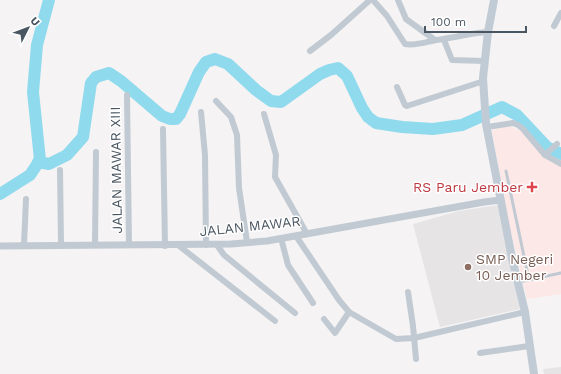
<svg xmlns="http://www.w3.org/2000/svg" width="561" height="374" font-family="'Work Sans',sans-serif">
	<rect width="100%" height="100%" fill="#f5f3f3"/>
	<g fill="#e6e4e5">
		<polygon points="498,205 520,309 440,327 413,224 459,211"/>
		<polygon points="561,367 561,374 544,374 543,369"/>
	</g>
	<polygon fill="#fce8e6" points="508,126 528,134 561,159 561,294 527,299 507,216 492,130"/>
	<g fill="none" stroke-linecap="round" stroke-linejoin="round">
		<g stroke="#90daee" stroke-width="12">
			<polyline points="38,162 49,164 67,155 83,137 91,83 96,77 109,73 121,81 162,116 170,119 176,119 180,114 199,72 206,62 215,59 228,64 256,90 271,101 281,102 320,74 329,70 338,68 347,76 362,108 368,117 376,123 402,127 433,129 462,125 502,107 517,115 547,147 561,154"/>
			<polyline points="0,194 30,175 40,160 33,92 37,45 49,0"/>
		</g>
		<g stroke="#c1cad2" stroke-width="3">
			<polyline points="506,171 529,280"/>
			<polyline points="519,282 561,273"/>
		</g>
		<g stroke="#c1cad2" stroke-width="6">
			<path d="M373 0 387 16 405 44C416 46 426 42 436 40 454 38 470 33 488 32"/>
			<polyline points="398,0 406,19 435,40"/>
			<polyline points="554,26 561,13"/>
			<polyline points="444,40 452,60 485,61"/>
			<polyline points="310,51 331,35 370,0"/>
			<polyline points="397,87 405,105 407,106 484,81"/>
			<polyline points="127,95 129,245"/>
			<polyline points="216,101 231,117 237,135 239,188 247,242"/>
			<polyline points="201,112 205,155 206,245"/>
			<polyline points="264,114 276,155 275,177 307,234"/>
			<polyline points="487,127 513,123 518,125 523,129 545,155 561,164"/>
			<polyline points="163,129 165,246"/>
			<polyline points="545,155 557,144"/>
			<polyline points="60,170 61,245"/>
			<polyline points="296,236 339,300 349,312 396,339 414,338 525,312"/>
			<polyline points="281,238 288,265 313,303"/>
			<polyline points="24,245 26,199"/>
			<polyline points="95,245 96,152"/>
			<polyline points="178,245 275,321"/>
			<polyline points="217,245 224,255 295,313"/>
			<polyline points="408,292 413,326 416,359"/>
			<polyline points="324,319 335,333 349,312"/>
			<polyline points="480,353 529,346"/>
		</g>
		<polyline stroke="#c1cad2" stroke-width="7" points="0,246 231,244 267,241 484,202 501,200"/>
		<polyline stroke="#c1cbd6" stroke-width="8" points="494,0 488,32 483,78 486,124 512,258 525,312 534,374"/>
	</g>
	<path fill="#e0444e" stroke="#fff" stroke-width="1.5" d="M530 181h4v4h4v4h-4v4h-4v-4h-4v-4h4z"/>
	<circle fill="#8d6e63" stroke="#fff" stroke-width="1.5" cx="468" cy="267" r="4"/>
	<g text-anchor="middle" stroke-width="3" stroke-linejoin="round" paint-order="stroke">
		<g font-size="14" fill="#4a5661" stroke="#fff">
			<text transform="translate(116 170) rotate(-91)" y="5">JALAN MAWAR XIII</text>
			<text transform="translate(250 226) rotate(-6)" y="5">JALAN MAWAR</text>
		</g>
		<g font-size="14" fill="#be3a42" stroke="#fff" text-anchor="end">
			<text x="523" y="192">RS Paru Jember</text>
		</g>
		<g font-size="14" fill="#785e54" stroke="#fff" text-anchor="start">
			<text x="476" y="264">SMP Negeri<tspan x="476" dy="16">10 Jember</tspan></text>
		</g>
	</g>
	<g transform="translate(28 28) rotate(48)" stroke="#ffffff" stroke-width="3" paint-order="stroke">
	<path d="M0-3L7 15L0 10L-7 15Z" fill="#4a5661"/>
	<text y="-6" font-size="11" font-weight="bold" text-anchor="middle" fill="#4a5661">U</text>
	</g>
	<path d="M425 26v6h101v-6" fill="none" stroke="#4a5661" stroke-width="2"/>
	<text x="431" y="26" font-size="12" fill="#4a5661" stroke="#ffffff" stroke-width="3" paint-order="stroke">100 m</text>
</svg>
